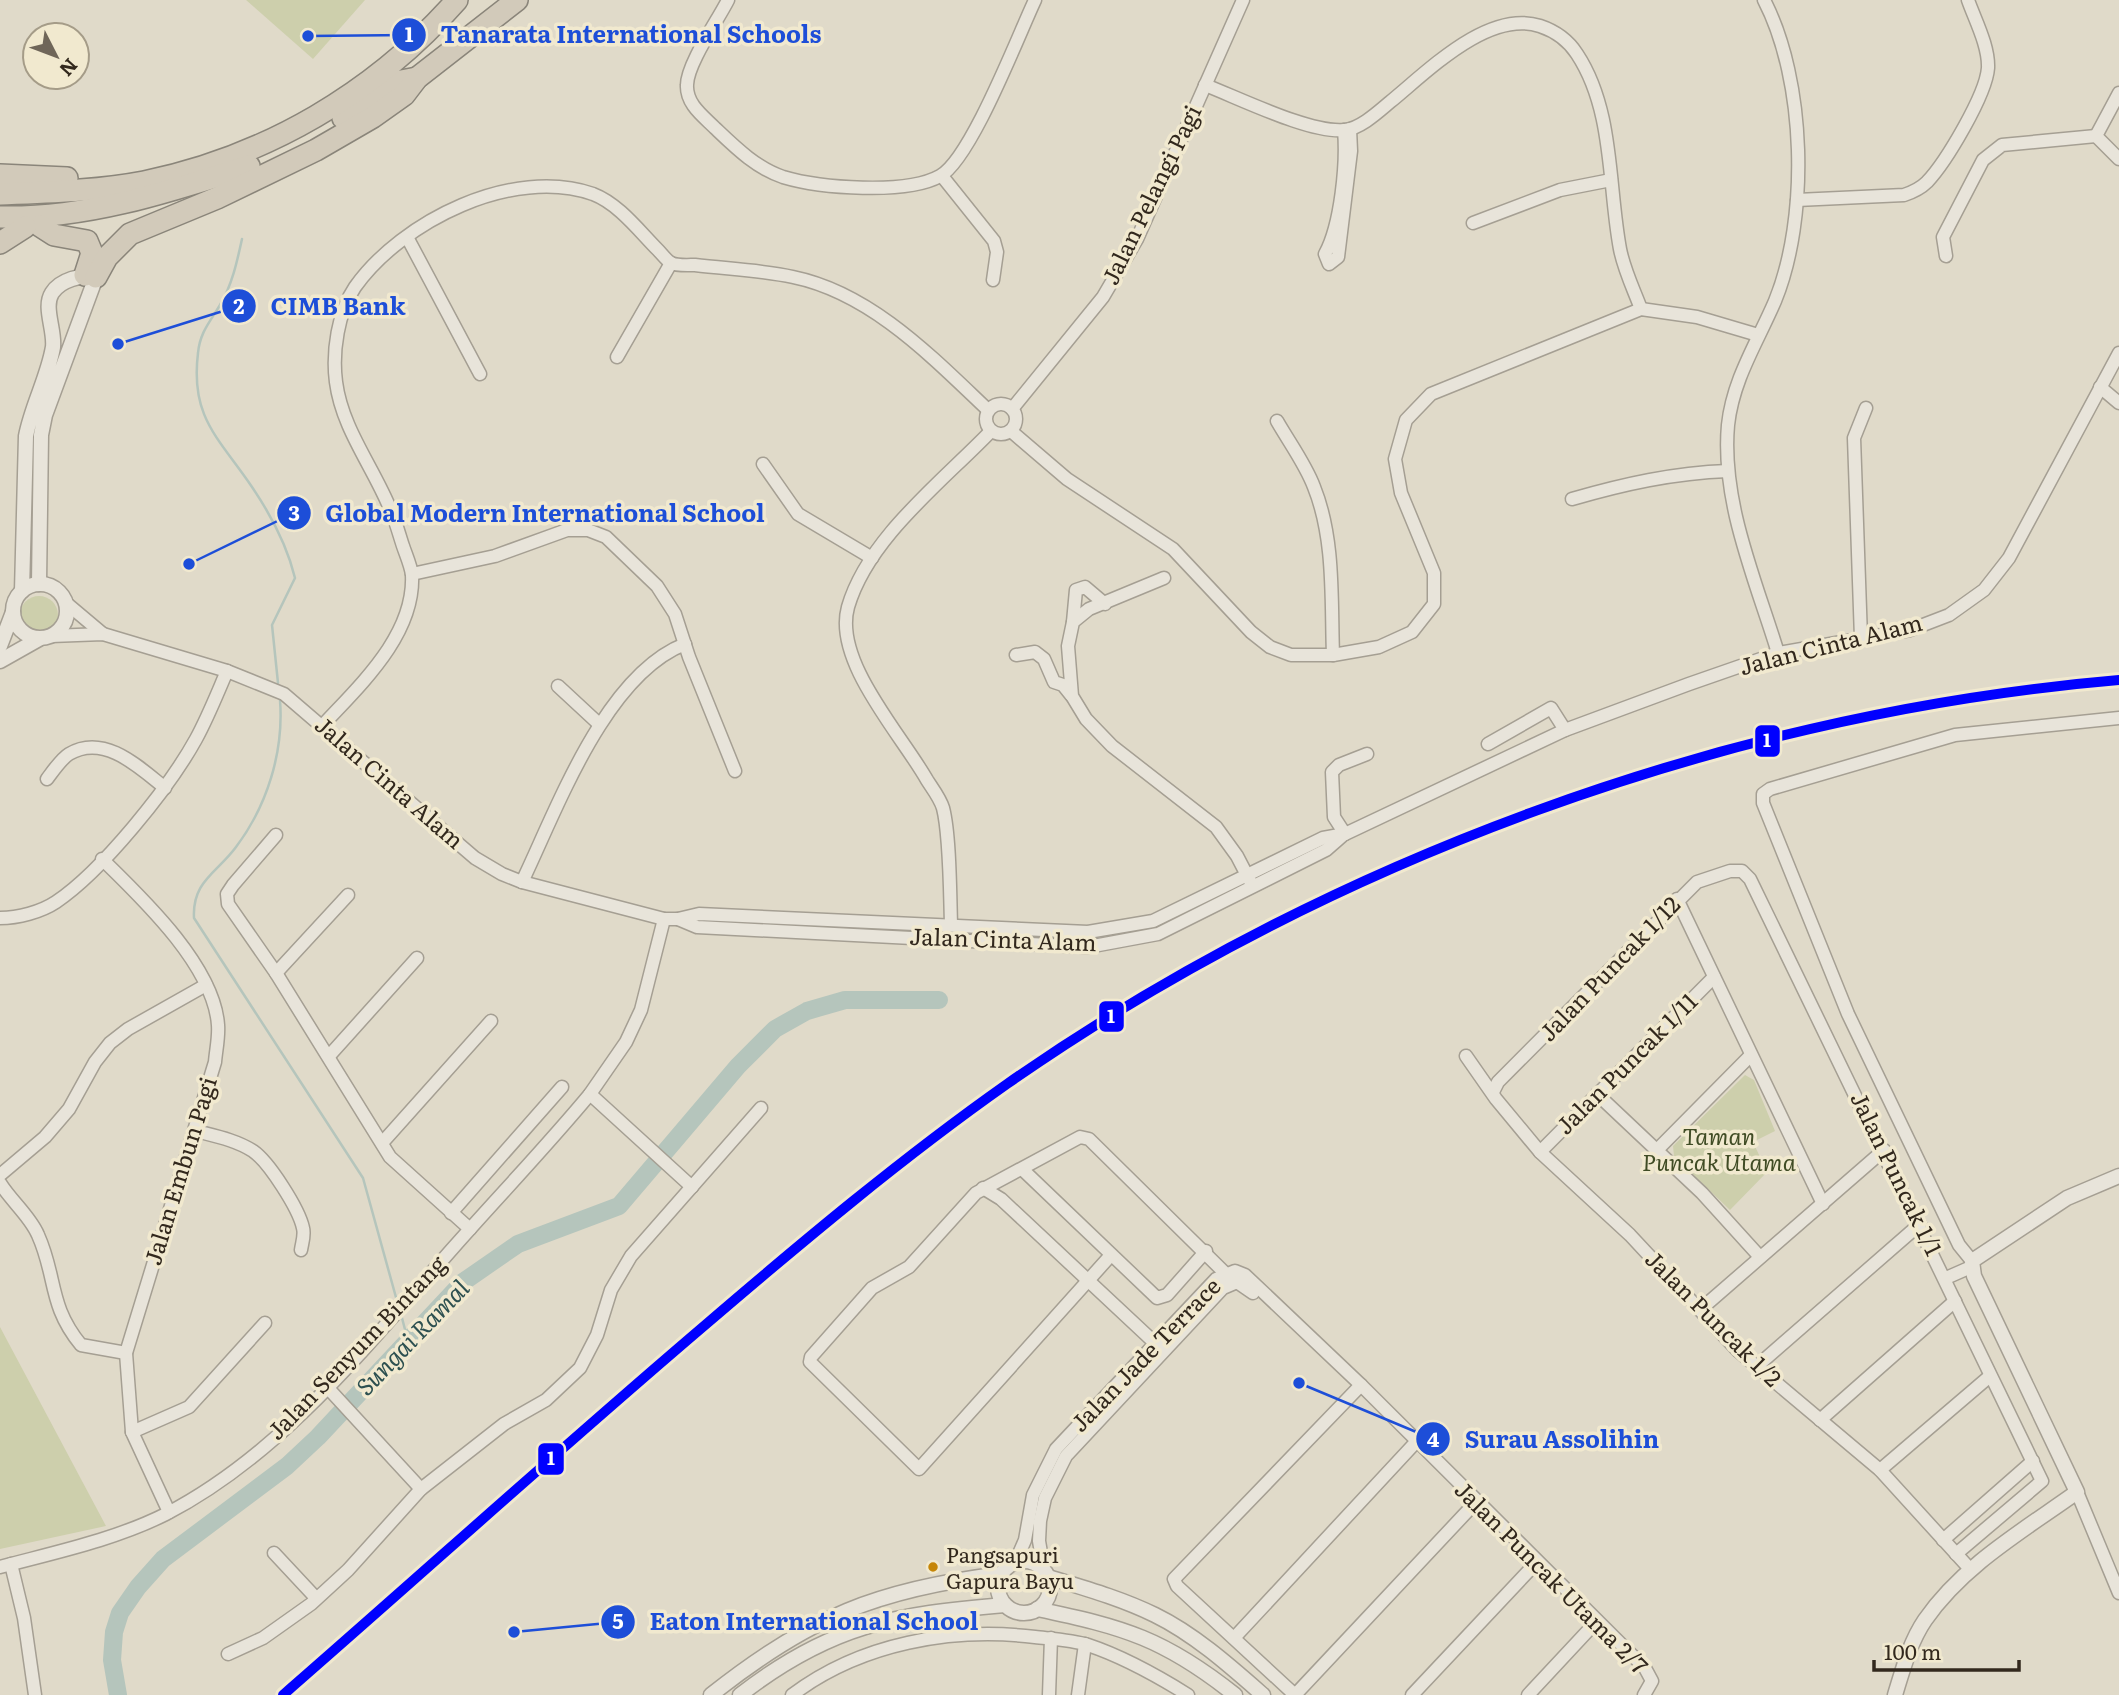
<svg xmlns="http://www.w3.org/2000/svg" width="2119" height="1695" font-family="Literata,serif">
	<rect width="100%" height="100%" fill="#e0dac9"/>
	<g fill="#cdcfac">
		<polygon points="246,0 365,0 313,59"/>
		<circle cx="39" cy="615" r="19"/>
		<polygon points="1745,1075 1754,1080 1775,1131 1753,1142 1767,1172 1730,1210 1674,1156 1673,1146"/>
		<polygon points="0,1327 106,1526 0,1549"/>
	</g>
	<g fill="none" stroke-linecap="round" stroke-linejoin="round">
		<g stroke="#b5c5bc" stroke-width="2.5">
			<path d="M242 239C237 262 232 285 220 305 210 322 200 332 198 353 190 418 219 438 252 487 271 515 287 545 295 578L272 625 278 683"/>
			<path d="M280 700C284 752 267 806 236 847 217 873 192 881 194 918L363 1178 397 1301"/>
			<polyline points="402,1318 408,1341"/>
		</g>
		<polyline stroke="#b5c5bc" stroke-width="18" points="118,1695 112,1660 114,1632 120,1613 138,1587 163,1559 287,1466 318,1437 463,1282 518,1244 619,1206 738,1066 775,1029 807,1011 845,1000 939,1000"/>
		<g stroke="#a59f93" stroke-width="15">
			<g id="minor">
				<path d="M728 0C718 20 687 64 687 85 686 104 703 116 715 128 735 147 756 168 783 177 820 188 906 195 940 176 971 159 1018 36 1035 0"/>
				<path d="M1764 0C1806 81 1809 218 1775 301 1757 343 1733 379 1728 425 1721 502 1756 581 1778 653"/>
				<path d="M1205 85C1239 98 1311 134 1345 130 1361 128 1378 112 1390 102 1427 72 1488 9 1540 26 1555 31 1568 40 1577 54 1614 110 1608 185 1620 249 1624 270 1634 290 1641 309"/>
				<polyline points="2119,93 2096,136 2119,159"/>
				<path d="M1344 130C1347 163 1341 225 1325 254L1329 264 1338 257 1351 151 1350 129"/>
				<polyline points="942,176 994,241 997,252 993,280"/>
				<path d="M1797 200 1904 195C1913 192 1920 189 1927 182 1946 162 1986 95 1988 68 1989 46 1975 20 1968 0"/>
				<polyline points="1473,223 1560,190 1611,180"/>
				<polyline points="407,237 480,374"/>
				<polyline points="1946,256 1943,237 1983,160 2002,145 2096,136"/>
				<polyline points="617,357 671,263"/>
				<polyline points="2100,387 2119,403"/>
				<circle cx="1001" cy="419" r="15"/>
				<polyline points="1012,409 1103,297 1137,239 1243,0"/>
				<path d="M1277 421C1289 442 1306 465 1314 487 1335 539 1331 601 1333 655"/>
				<polyline points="1011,431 1067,479 1173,549 1251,632 1270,647 1291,655 1333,655 1379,647 1412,632 1434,604 1434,573 1401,493 1395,459 1406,420 1431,394 1641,309 1697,317 1758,335"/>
				<polyline points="763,464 798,514 872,558"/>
				<path d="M1572 499C1624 484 1673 473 1728 471"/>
				<polyline points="412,574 495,556 567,530 588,530 606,537 657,586 675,614 689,657 735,771"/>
				<polyline points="1164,578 1089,609 1073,622 1068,646 1072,696 1086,719 1112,746 1216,827 1237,856 1250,881"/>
				<polyline points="65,602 103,634"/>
				<polyline points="1073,622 1076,590 1085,587 1105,604"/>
				<polyline points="51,636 103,634 227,671 284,694 475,858 502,874 522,882 664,919 678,919 699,914 1088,932 1153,921 1323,838 1345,834 1565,730 1689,684 1778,653 1910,630 1949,615 1984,590 2009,558 2119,353"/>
				<polyline points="1861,638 1854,438 1866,408"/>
				<polyline points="1016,655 1035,652 1044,659 1054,682 1063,685 1071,695"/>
				<polyline points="558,686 599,724"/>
				<path d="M323 725C360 685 415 635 412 575 411 566 406 555 403 546 399 534 396 522 391 511 374 468 342 429 336 382 332 352 338 312 355 287 402 221 513 166 593 194 619 204 639 231 658 250 661 253 667 261 671 263 677 266 689 265 695 265 728 269 761 270 793 277 871 293 932 357 988 410"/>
				<polyline points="1488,744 1551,708 1565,730"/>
				<path d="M47 779C53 771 61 759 69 754 104 733 139 767 165 788"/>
				<polyline points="1345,834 1334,817 1332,772 1339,765 1367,754"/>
				<polyline points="276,835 233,885 227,894 228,904 276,973 390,1157 470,1229"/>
				<path d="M102 859C142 898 214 966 218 1025 219 1037 216 1050 215 1062L126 1353 132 1432 169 1512"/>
				<path d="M522 882C557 809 605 675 685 644"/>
				<polyline points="1677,899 1823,1204"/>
				<path d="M0 918C18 918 41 912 56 902 102 871 169 788 196 739 208 717 217 694 227 671"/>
				<polyline points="664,919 641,1010 626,1042 590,1094 692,1187"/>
				<polyline points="678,919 697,927 1088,947 1158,934 1326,850 1342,836"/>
				<path d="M951 924C950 894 950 835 943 808 940 798 932 788 927 780 901 734 833 661 848 607 868 538 943 481 991 431"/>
				<polyline points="276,973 348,895"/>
				<polyline points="329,1056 417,958"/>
				<polyline points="1466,1056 1496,1099 1540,1152 1630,1235 1737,1350 1880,1470 1970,1569"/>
				<polyline points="1493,1092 1498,1082 1697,882 1730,871 1742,871 1750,879 2042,1481 1956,1554"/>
				<polyline points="1597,1094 1702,1193 1760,1257"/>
				<path d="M196 1131C215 1136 236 1140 253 1151 269 1162 299 1209 303 1228 305 1235 302 1243 301 1250"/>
				<polyline points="382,1143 491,1021"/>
				<polyline points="1658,1149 1751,1055"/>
				<polyline points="1540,1152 1714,977"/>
				<polyline points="1022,1169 1157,1298 1167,1295 1206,1251"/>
				<polyline points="0,1175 45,1137 69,1109 95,1062 110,1043 128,1029 206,985"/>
				<path d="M0 1183C11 1201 30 1216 38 1235 57 1277 48 1305 81 1345L126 1353"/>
				<polyline points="983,1188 1001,1199 1155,1343 1162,1345"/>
				<polyline points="451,1213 562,1087"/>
				<polyline points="1111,1255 919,1469 810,1362 811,1357 872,1288 909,1267 976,1193 1080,1137 1089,1139 1225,1273"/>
				<polyline points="1972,1261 1959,1245 1848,1014 1763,803 1763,794 1770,789 1955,735 2119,718"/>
				<polyline points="1946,1278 1971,1267"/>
				<polyline points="1701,1309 1884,1150"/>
				<polyline points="1756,1367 1920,1224"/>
				<polyline points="327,1387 421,1489"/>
				<polyline points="1820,1420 1955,1301"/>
				<polyline points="132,1432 189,1407 265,1323"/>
				<polyline points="1880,1470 1990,1376"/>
				<polyline points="2077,1492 2119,1593"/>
				<polyline points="1943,1540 2033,1461"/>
				<polyline points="274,1553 316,1598"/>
				<polyline points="1015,1563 1025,1540 1033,1495 1056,1449 1216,1279 1235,1271 1245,1275 1361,1385 1645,1668 1652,1681 1644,1695"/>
				<polyline points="11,1564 24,1618 35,1695"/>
				<path d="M0 1567C56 1552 114 1540 166 1514 282 1454 368 1344 453 1248 498 1197 546 1147 590 1094"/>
				<polyline points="1044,1570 1039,1541 1040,1521 1045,1498 1066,1456 1223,1288 1237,1282 1253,1293"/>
				<polyline points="1234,1638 1416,1442"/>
				<polyline points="228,1654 263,1638 311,1604 348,1570 421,1489 504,1424 546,1400 580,1368 597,1335 611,1290 631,1256 761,1108"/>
				<path d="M792 1695C861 1643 952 1627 1035 1637 1053 1639 1072 1640 1088 1645 1124 1657 1156 1675 1188 1695"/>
				<polyline points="1049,1695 1051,1638"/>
				<polyline points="1078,1695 1085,1644"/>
				<polyline points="1295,1695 1177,1586 1174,1579 1361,1385"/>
				<polyline points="1295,1695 1476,1502"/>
				<polyline points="1412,1695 1537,1562"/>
				<polyline points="1528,1695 1597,1621"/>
			</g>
		</g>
		<g stroke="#a59f93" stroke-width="17">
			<g id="tertiary">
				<circle cx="40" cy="611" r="27"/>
				<path d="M22 591 26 436C32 405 48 377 53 347 55 330 43 307 52 293 60 280 82 274 96 277L45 415 41 435 39 584"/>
				<polyline points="0,646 13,612"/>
				<polyline points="0,661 39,639"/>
				<circle cx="1024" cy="1587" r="26"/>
				<path d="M1048 1577C1084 1588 1120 1598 1155 1615 1194 1634 1230 1666 1263 1695"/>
				<path d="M1037 1609C1124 1627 1165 1639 1235 1695"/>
				<path d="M711 1695C809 1617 878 1589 1002 1574"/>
				<path d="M740 1695C830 1625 895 1614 1005 1605"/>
				<path d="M1895 1695C1903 1669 1910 1642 1925 1620 1963 1565 2024 1530 2077 1492L1974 1276 1972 1261 2067 1198 2119 1176"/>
			</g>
		</g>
		<g stroke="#8a857a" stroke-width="24">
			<g id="motorway">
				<polyline points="343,118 396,82 417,78"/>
				<polyline points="0,175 67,178"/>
				<path d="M0 194C48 192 97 191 144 182 266 157 375 93 457 0"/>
				<path d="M0 217C86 219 168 192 249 166"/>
				<polyline points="40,226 54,235 87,241 92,253 85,275"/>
				<polyline points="0,243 25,227"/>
				<polyline points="96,277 107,257 130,234 217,198 316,150 373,117 404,95 417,78 517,0"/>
			</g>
		</g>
		<use href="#minor" stroke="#e8e4da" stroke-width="12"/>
		<use href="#tertiary" stroke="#e8e4da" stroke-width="14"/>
		<use href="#motorway" stroke="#d2caba" stroke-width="21"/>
		<g stroke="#f1e9cf" stroke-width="16">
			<path id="rail-1" d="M283 1695C424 1572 562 1447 704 1326 802 1242 902 1158 1007 1084 1328 860 1729 713 2119 680"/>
		</g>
		<use href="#rail-1" stroke="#00f" stroke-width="10"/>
	</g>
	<circle fill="#c68607" stroke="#f1e9cf" stroke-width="2.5" cx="933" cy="1567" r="6"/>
	<g text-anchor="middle" stroke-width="7" stroke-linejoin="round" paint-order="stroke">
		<g font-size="21" fill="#32281d" stroke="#f1e9cf" text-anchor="start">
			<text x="946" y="1563">Pangsapuri<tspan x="946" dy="26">Gapura Bayu</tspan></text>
		</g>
		<g font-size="23" fill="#32281d" stroke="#f1e9cf">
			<text transform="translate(1152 195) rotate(-64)" y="8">Jalan Pelangi Pagi</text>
			<text transform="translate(1831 645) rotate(-14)" y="8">Jalan Cinta Alam</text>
			<text transform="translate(389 783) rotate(41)" y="8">Jalan Cinta Alam</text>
			<text transform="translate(1003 940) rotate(2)" y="8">Jalan Cinta Alam</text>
			<text transform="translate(1610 969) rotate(-46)" y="8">Jalan Puncak 1/12</text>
			<text transform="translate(1627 1064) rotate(-45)" y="8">Jalan Puncak 1/11</text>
			<text transform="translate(181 1171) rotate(-73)" y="8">Jalan Embun Pagi</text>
			<text transform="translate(1896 1174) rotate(64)" y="8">Jalan Puncak 1/1</text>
			<text transform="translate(1713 1319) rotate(45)" y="8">Jalan Puncak 1/2</text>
			<text transform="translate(357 1348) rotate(-46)" y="8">Jalan Senyum Bintang</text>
			<text transform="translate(1146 1355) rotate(-46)" y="8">Jalan Jade Terrace</text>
			<text transform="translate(1551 1578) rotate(45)" y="8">Jalan Puncak Utama 2/7</text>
		</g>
		<g font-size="23" font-style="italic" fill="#404c25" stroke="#f1e9cf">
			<text x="1719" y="1145">Taman<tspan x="1719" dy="26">Puncak Utama</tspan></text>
		</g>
		<g font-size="24" font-style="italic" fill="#2d5050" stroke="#f1e9cf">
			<text transform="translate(413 1338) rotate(-46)" y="8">Sungai Ramal</text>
		</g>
	</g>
	<path fill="none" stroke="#1d4ed8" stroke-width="2.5" d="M308 36L409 35M118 344L239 306M189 564L294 513M1299 1383L1433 1439M514 1632L618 1622"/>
	<g fill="#1d4ed8" stroke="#f1e9cf" stroke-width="2.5">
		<circle cx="308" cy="36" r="7"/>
		<circle cx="118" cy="344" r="7"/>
		<circle cx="189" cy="564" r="7"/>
		<circle cx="1299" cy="1383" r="7"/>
		<circle cx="514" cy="1632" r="7"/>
		<circle cx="409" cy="35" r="18"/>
		<circle cx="239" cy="306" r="18"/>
		<circle cx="294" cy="513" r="18"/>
		<circle cx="1433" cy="1439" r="18"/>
		<circle cx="618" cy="1622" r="18"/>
	</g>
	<g font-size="21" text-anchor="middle" font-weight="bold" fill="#fff">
		<text x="409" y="42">1</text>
		<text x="239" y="314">2</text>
		<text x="294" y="521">3</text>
		<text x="1433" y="1447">4</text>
		<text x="618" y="1629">5</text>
	</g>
	<g font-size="24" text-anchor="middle" font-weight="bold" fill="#1d4ed8" stroke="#f1e9cf" stroke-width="7" stroke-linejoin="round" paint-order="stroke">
		<text x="631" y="43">Tanarata International Schools</text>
		<text x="338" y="315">CIMB Bank</text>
		<text x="545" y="522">Global Modern International School</text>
		<text x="1562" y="1448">Surau Assolihin</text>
		<text x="814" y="1630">Eaton International School</text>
	</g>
	<g stroke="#f1e9cf" stroke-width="2.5">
		<rect x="1754" y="724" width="27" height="34" rx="7" fill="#00f"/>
		<rect x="1098" y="1000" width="27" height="33" rx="7" fill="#00f"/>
		<rect x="537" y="1442" width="28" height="34" rx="7" fill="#00f"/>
	</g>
	<g font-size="19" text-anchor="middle" font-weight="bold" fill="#fff">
		<text x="1767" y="747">1</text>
		<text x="1111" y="1023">1</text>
		<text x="551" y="1465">1</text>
	</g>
	<g transform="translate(56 56) rotate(132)"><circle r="33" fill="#f1e9cf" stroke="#a59c88" stroke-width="2"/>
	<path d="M0-5L12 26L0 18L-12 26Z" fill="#6f6659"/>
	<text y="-10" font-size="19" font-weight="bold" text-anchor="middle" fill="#32281d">N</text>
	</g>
	<path d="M1874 1660v10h145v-10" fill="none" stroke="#32281d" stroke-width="3.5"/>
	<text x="1884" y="1660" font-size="21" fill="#32281d" stroke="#f1e9cf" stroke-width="5" paint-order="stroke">100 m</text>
</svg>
